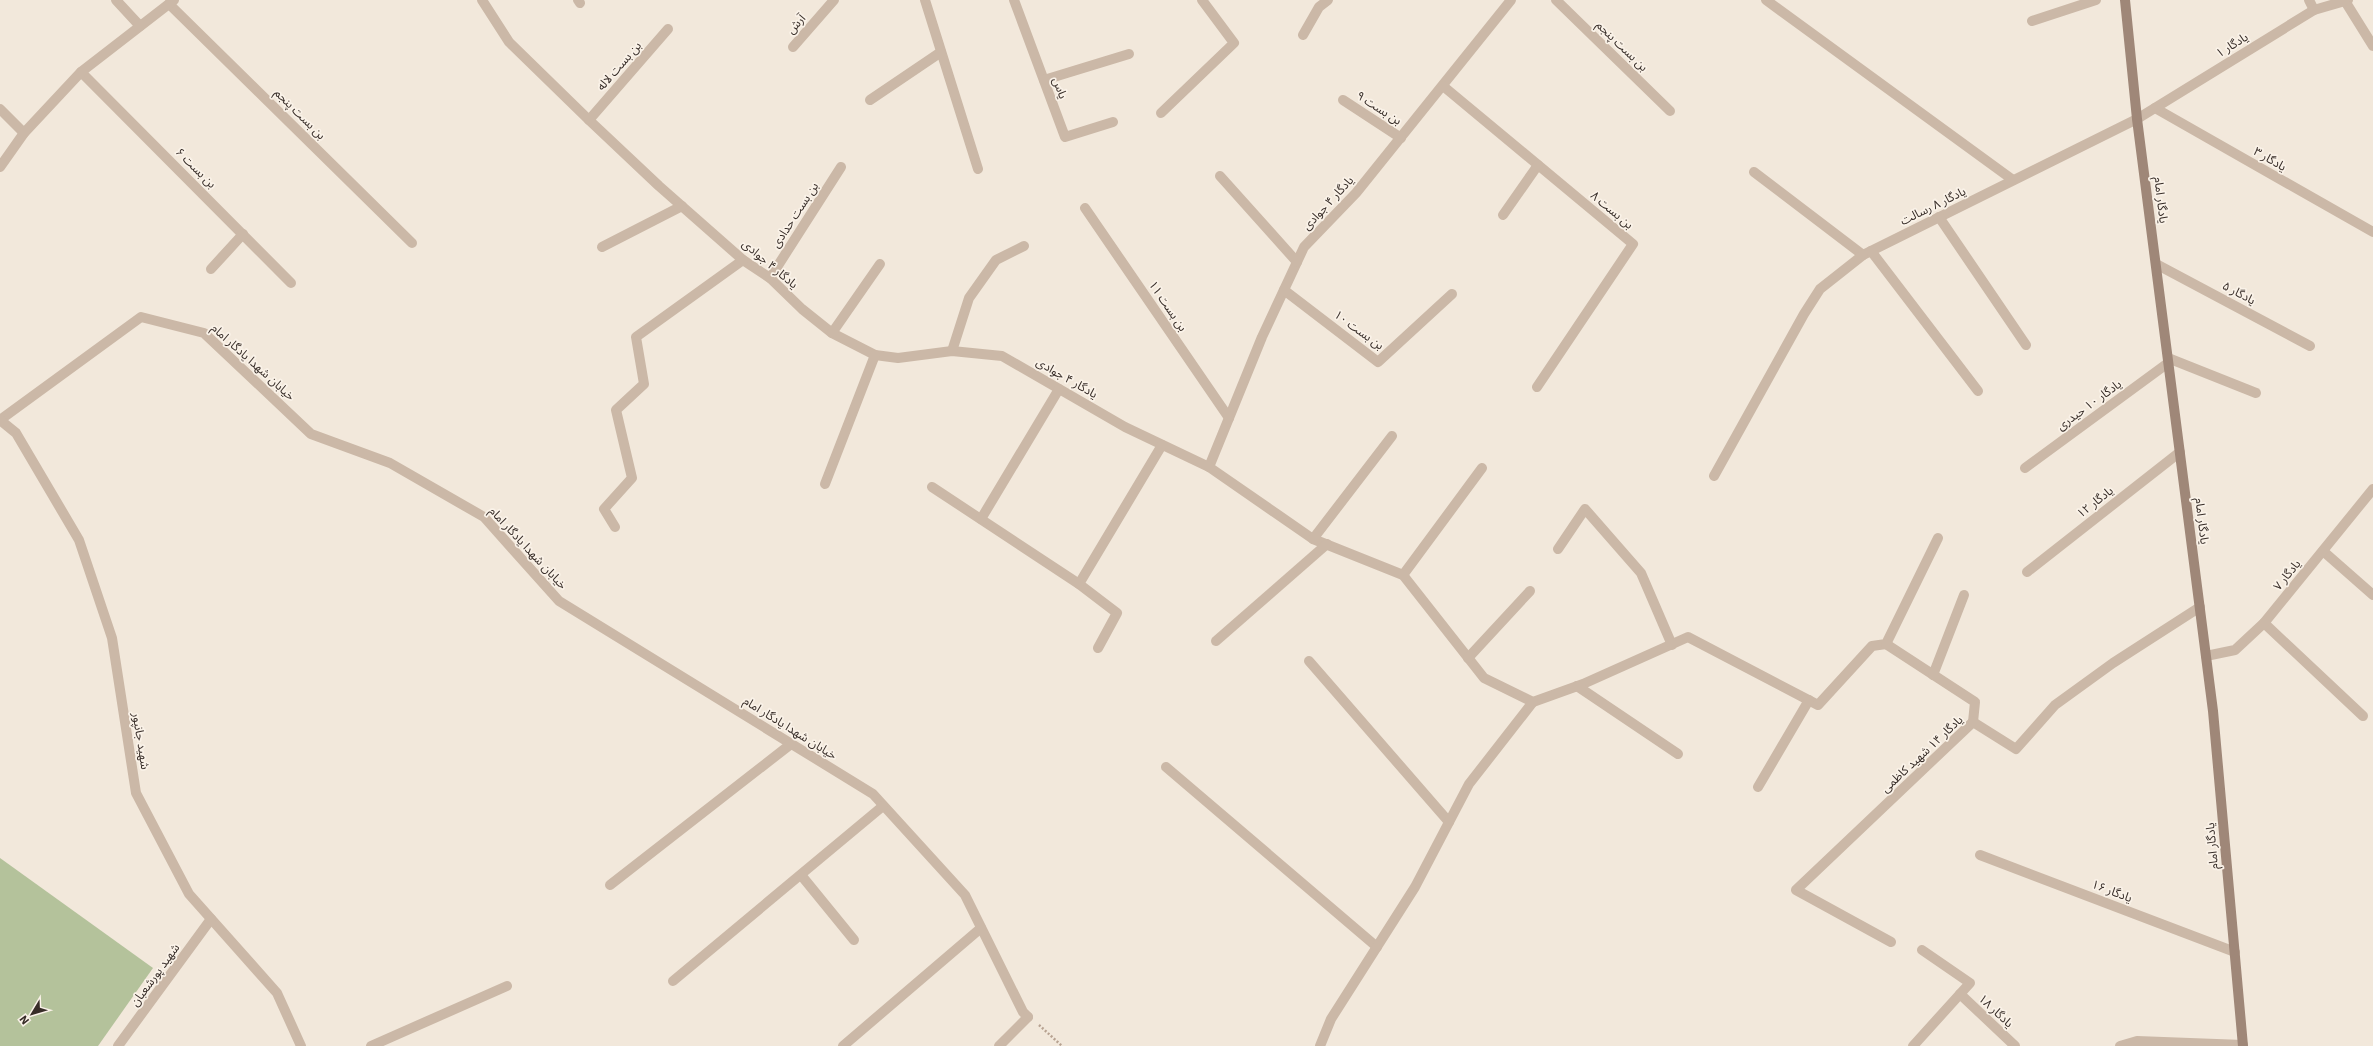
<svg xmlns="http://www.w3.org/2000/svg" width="2373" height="1046" font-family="'IBM Plex Sans','Noto Sans Arabic',sans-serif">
	<rect width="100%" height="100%" fill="#f2e8db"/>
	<polygon fill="#b4c29b" points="0,858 153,968 98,1046 0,1046"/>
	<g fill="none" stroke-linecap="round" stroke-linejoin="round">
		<polyline stroke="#b7a291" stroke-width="2.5" stroke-dasharray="2 2" stroke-linecap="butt" points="1039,1025 1062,1046"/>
		<g stroke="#cbb8a7" stroke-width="10">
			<polyline points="116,0 140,26"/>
			<polyline points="482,0 509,42 589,120 659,186 743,260 770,278 802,309 832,333 875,355 898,358 952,351 1002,356 1125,427 1209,467 1262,337 1304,247 1356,193 1511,0"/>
			<polyline points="578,0 580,3"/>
			<polyline points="925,0 978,169"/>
			<polyline points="1014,0 1065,137 1113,122"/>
			<polyline points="1556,0 1670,111"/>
			<polyline points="1766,0 2013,180"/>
			<polyline points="2309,0 2314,10"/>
			<polyline points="2348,0 2345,1 2373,46"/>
			<polyline points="169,4 412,243"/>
			<polyline points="2032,21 2096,0"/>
			<polyline points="1303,35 1319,7 1328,0"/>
			<polyline points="793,47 834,0"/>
			<polyline points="81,72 291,283"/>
			<polyline points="1044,80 1129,54"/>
			<polyline points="1443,86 1633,244 1537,387"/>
			<polyline points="870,100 941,52"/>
			<polyline points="1343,100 1401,138"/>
			<polyline points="2155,108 2373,232"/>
			<polyline points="0,109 24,133"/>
			<polyline points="1161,113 1234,43 1202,0"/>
			<polyline points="589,120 668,29"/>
			<polyline points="0,167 24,133 81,72 174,0"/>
			<polyline points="1754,172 1863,255 2137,119 2314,10 2345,1"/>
			<polyline points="1220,176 1297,262"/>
			<polyline points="1085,208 1229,418"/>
			<polyline points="1503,215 1538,165"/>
			<polyline points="1939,217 2026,345"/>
			<polyline points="602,247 682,206"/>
			<polyline points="1871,251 1978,391"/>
			<polyline points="2156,264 2310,346"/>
			<polyline points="211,269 243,234"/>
			<polyline points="770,278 841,167"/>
			<polyline points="1284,290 1378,362 1452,294"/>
			<polyline points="832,333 880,264"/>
			<polyline points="952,351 969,298 996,260 1024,246"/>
			<polyline points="2168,358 2256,393"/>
			<polyline points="0,420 141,317 204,333 311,434 390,463 484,517 559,601 873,794 965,895 1023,1012 1028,1017"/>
			<polyline points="0,420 16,433 79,540 112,638 136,793 189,894 277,993 301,1046"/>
			<polyline points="1209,467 1313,539 1403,575 1484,678 1533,702 1583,684 1688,637 1818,705 1872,646 1886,644 1938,538"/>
			<polyline points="2025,468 2168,363"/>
			<polyline points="1714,476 1804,314 1820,289 1863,255"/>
			<polyline points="825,484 875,355"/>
			<polyline points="932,487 1079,584 1117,613 1098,648"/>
			<polyline points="981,519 1059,389"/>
			<polyline points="615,527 604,509 632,478 616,410 644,384 636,337 743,260"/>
			<polyline points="1313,539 1392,436"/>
			<polyline points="1558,549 1585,509 1641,573 1672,645"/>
			<polyline points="2323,551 2373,595"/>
			<polyline points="2027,572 2180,452"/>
			<polyline points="1403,575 1482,468"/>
			<polyline points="1079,584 1162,445"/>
			<polyline points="2264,623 2363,716"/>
			<polyline points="1216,641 1327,544"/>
			<polyline points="1886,644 1975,702 1973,722"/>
			<polyline points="2206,656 2235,650 2264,623 2373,489"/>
			<polyline points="1468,658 1530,591"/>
			<polyline points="1309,661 1449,822"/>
			<polyline points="1933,675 1964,595"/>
			<polyline points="1577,686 1678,754"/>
			<polyline points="1166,767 1377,947"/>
			<polyline points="1758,787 1809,700"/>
			<polyline points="1980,855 2235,952"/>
			<polyline points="801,875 854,940"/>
			<polyline points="610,885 791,744"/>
			<polyline points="1891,942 1796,890 1973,722 2016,749 2055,705 2113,663 2200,607"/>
			<polyline points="673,981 883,806"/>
			<polyline points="1960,994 2015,1046"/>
			<polyline points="118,1046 211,919"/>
			<polyline points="371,1046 507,986"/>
			<polyline points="843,1046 981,928"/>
			<polyline points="999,1046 1028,1017"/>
			<polyline points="1320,1046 1331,1019 1415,887 1469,784 1533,702"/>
			<polyline points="1913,1046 1970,983 1922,950"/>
			<polyline points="2120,1046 2137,1041 2243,1045"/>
		</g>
		<polyline stroke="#9f8778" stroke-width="10" points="2125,0 2137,119 2213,711 2243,1046"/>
	</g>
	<g text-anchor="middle" stroke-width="3.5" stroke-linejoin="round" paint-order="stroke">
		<g font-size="12" fill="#372d28" stroke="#faf2e8">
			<text transform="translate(796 24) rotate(-49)" y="4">آرش</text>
			<text transform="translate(2232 45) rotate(-32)" y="4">یادگار ۱</text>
			<text transform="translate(1622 46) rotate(44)" y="4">بن بست پنجم</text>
			<text transform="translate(619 66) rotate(-49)" y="4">بن بست لاله</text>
			<text transform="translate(1060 88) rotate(70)" y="4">یاس</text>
			<text transform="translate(1379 108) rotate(33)" y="4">بن بست ۹</text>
			<text transform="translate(300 114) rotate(45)" y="4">بن بست پنجم</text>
			<text transform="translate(2270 159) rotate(30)" y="4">یادگار ۳</text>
			<text transform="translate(196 168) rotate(45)" y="4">بن بست ۶</text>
			<text transform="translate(2161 200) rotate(83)" y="4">یادگار امام</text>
			<text transform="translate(1328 203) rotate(-47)" y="4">یادگار ۴ جوادی</text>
			<text transform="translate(1933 206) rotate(-26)" y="4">یادگار ۸ رسالت</text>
			<text transform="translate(1612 210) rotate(40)" y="4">بن بست ۸</text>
			<text transform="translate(795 215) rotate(-57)" y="4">بن بست حدادی</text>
			<text transform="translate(770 264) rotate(40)" y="4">یادگار ۴ جوادی</text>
			<text transform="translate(2239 293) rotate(28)" y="4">یادگار ۵</text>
			<text transform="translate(1168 306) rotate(56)" y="4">بن بست ۱۱</text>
			<text transform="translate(1359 330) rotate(36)" y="4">بن بست ۱۰</text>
			<text transform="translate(253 362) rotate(42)" y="4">خیابان شهدا یادگار امام</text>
			<text transform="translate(1067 378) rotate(30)" y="4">یادگار ۴ جوادی</text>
			<text transform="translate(2089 405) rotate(-36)" y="4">یادگار ۱۰ حیدری</text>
			<text transform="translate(2095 502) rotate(-38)" y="4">یادگار ۱۲</text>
			<text transform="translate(2202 521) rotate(83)" y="4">یادگار امام</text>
			<text transform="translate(528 548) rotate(47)" y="4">خیابان شهدا یادگار امام</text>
			<text transform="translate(2287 575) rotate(-51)" y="4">یادگار ۷</text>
			<text transform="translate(790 728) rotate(32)" y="4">خیابان شهدا یادگار امام</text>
			<text transform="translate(141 741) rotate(81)" y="4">شهید جانپور</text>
			<text transform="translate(1922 754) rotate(-43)" y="4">یادگار ۱۴ شهید کاظمی</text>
			<text transform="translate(2212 846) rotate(-95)" y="4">یادگار امام</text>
			<text transform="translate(2112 891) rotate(21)" y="4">یادگار ۱۶</text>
			<text transform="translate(155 975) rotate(-54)" y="4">شهید پورشعبان</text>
			<text transform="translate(1996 1011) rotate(43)" y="4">یادگار ۱۸</text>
		</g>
	</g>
	<g transform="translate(32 1014) rotate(232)" stroke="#faf2e8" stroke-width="3" paint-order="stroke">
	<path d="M0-3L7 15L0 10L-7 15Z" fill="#372d28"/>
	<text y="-6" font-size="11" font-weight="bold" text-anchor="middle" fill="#372d28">N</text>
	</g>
</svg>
